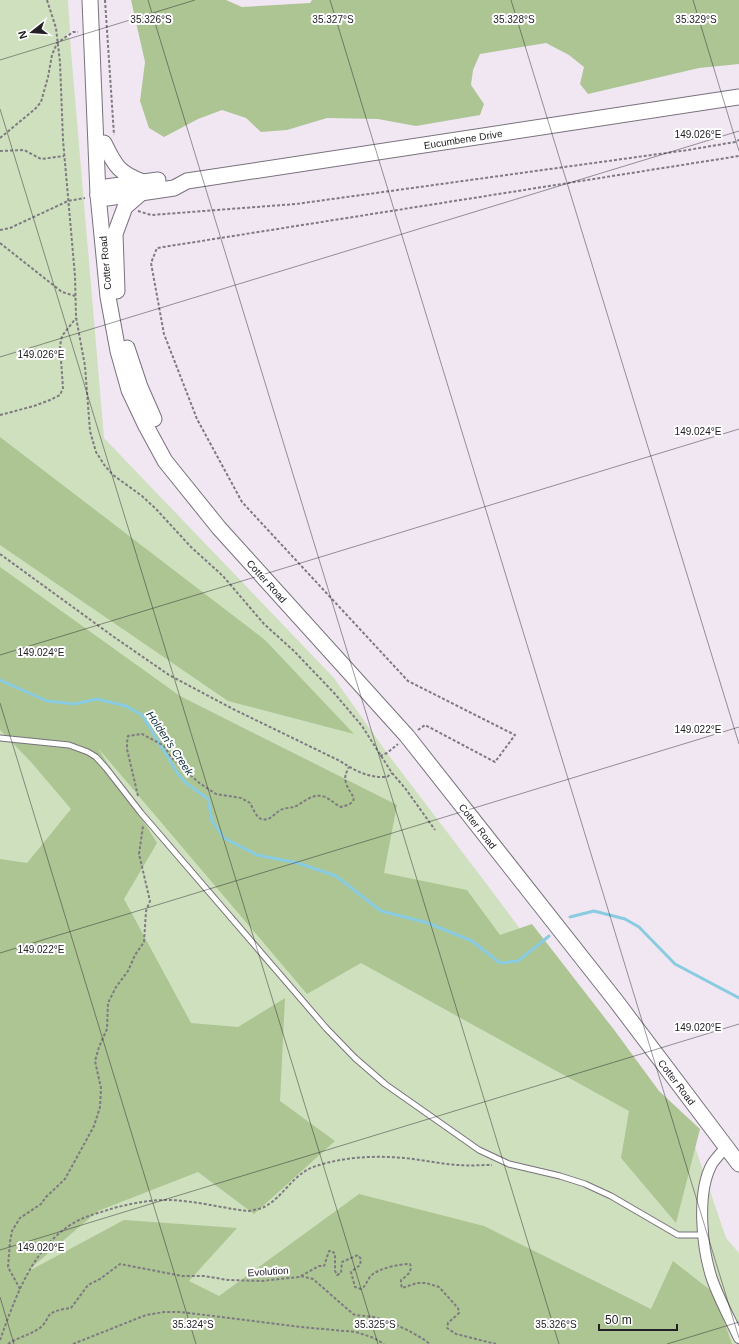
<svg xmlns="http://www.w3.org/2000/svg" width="739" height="1344" font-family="Arial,sans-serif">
	<rect width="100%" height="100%" fill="#f0e7f3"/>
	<polygon fill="#cfe0be" points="0,0 68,0 70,32 66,35 67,37 70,39 104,438 334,678 387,753 485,882 617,1058 695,1147 726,1238 739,1253 739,1344 0,1344"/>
	<g fill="#acc593">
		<polygon points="131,0 226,0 242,7 310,3 312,0 739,0 739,64 699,68 588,94 580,84 584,67 569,55 546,43 480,54 473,70 471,85 484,104 480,115 416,126 378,119 327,118 287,130 261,132 246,118 222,110 198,119 164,137 149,128 140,101 145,62"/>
		<polygon points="0,437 265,640 354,734 228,701 0,545"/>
		<polygon points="0,567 180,696 397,805 384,873 467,890 500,935 532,924 615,1031 659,1091 700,1129 676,1223 621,1158 629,1111 361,963 307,994 98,748 157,843 124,899 191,1023 238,1027 285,998 280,1101 335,1141 254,1214 198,1172 98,1211 25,1273 124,1220 237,1228 189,1281 219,1296 359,1194 484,1226 651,1309 673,1261 714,1293 732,1344 0,1344 0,859 27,863 71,809 31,762 0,730"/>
	</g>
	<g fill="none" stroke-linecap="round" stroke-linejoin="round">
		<g stroke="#89cbe0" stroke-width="3">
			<polyline points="0,680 47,701 75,704 97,699 126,706 142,715 178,774 186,783 208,799 212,821 224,838 257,855 298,863 336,876 381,911 428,923 472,941 500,963 518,961 549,936"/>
			<polyline points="570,917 594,911 625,919 639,927 675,964 739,998"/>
		</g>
		<g stroke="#79717c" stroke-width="7">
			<polyline id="service" points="0,738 69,745 88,752 96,757 106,768 141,813 326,1028 355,1058 385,1084 479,1150 509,1164 560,1176 585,1184 611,1196 678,1235 703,1235"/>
		</g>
		<g stroke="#79717c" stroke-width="12">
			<path id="minor" d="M726 1147C721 1153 716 1158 712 1164 696 1193 702 1249 712 1279 719 1299 730 1319 739 1338"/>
		</g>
		<g stroke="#79717c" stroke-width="17">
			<g id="secondary">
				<polyline points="90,0 98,195 108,297 118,351 129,390 146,426 165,461 219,528 407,736 616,1001 739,1164"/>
				<path d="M104 143C115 166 119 173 143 182"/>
				<polyline points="98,195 107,198 174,188 187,181 739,97"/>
				<polyline points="98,195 106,187 158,180"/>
				<polyline points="117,291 115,234 125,207 141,193"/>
				<polyline points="127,348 140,387 154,419"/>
			</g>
		</g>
		<g stroke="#7f7a82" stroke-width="2" stroke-dasharray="3 2" stroke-linecap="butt">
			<polyline points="47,0 56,28 60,62 63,140 75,276 76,317 85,366 90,431 96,452 105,466 113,475 142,496 156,509 191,547 223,576 264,624 294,651 335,694 362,726 392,773 405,788 435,830"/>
			<polyline points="105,0 114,135"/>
			<polyline points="0,138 35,109 41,102 48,77 52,55 57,43 73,32 78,32"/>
			<polyline points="0,151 24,150 41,159 64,156"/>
			<polyline points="138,211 151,215 296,204 688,150 735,142 739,140"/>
			<polyline points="0,230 10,228 68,201 85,198"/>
			<polyline points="0,243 62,292 75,296"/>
			<polyline points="0,415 34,406 50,400 60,395 63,388 60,346 62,336 76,318"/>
			<path d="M0 554 114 637 169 675 233 709 340 761C355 771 369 778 387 777L392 773"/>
			<polyline points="418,730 425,725 495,762 515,735 408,681 242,502 197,419 164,334 151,263 157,248 739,156"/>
			<polyline points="380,756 387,753 398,744"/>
			<path d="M138 796 127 749V742L128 736 142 734 159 743 164 746 171 757 198 782 216 794 241 798 250 803C255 812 258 825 272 817 274 815 276 813 279 811 283 808 289 808 294 807 303 803 311 794 322 796 330 798 334 804 341 807 364 801 349 795 346 783 344 777 346 773 349 767"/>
			<path d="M301 1276 313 1279 353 1314C361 1317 369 1315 377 1318 396 1324 414 1332 430 1344"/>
			<polyline points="20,1289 8,1267 10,1242 12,1231 20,1218 41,1204 46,1197 65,1179 94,1126 100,1107 101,1088 95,1061 99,1047 107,1029 108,1003 116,987 128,971 135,955 144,942 146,911 150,901 139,854 143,826"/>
			<path d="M0 1340C16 1296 33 1245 77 1221 89 1215 102 1212 114 1208 137 1202 160 1198 183 1201 205 1203 227 1209 249 1211 254 1210 260 1209 264 1207 284 1197 292 1174 316 1166 347 1156 381 1155 413 1159 428 1161 443 1164 458 1165 469 1166 481 1165 492 1165"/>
			<path d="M8 1344C18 1337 31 1335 41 1327 45 1324 47 1318 50 1314 56 1310 64 1309 71 1308L88 1285 100 1279 120 1264 182 1276H204L228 1280 261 1281 299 1277 319 1266H324L329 1251H332L335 1254V1271L337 1275 341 1273 342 1262 358 1255 361 1259 360 1265 351 1272 355 1287 361 1289C367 1286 367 1278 373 1274 381 1268 400 1264 410 1264 413 1271 407 1276 401 1280V1284L402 1288 417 1283H426L439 1287 458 1308 459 1313 448 1323 447 1328 456 1334 496 1344"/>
			<polyline points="73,1344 146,1315 164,1312 181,1312 301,1327 356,1332 374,1338 384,1344"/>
		</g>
		<use href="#service" stroke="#fff" stroke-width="5"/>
		<use href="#minor" stroke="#fff" stroke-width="10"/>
		<use href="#secondary" stroke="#fff" stroke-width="15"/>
	</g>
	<path fill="none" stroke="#232025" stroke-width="1" stroke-opacity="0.45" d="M148 0 559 1344M330 0 739 1338M511 0 739 744M693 0 739 151M0 60 195 0M0 109 378 1344M0 357 739 131M0 655 739 429M0 703 196 1344M0 953 739 727M0 1250 739 1024M0 1297 14 1344M667 1344 739 1322"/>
	<g text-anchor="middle" stroke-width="4" stroke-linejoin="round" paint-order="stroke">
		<g font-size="10" fill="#232025" stroke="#fff">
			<text transform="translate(463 139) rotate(-9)" y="4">Eucumbene Drive</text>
			<text transform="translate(105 263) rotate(-95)" y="4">Cotter Road</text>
			<text transform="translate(267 581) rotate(48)" y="4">Cotter Road</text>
			<text transform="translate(478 826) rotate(52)" y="4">Cotter Road</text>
			<text transform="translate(677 1082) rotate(53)" y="4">Cotter Road</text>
			<text transform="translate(268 1271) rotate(-4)" y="4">Evolution</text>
		</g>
		<g font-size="11" font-style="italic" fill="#0d2e37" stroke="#fff">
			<text transform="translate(170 743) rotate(56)" y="4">Holden's Creek</text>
		</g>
	</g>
	<g font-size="10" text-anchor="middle" fill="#232025" stroke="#fff" stroke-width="4" stroke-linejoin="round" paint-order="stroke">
		<text x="151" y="23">35.326°S</text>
		<text x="333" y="23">35.327°S</text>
		<text x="514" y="23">35.328°S</text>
		<text x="696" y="23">35.329°S</text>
		<text x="698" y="138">149.026°E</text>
		<text x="41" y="358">149.026°E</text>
		<text x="698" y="435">149.024°E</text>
		<text x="41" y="656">149.024°E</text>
		<text x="698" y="733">149.022°E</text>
		<text x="41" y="953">149.022°E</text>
		<text x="698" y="1031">149.020°E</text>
		<text x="41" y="1251">149.020°E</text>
		<text x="193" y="1328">35.324°S</text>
		<text x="375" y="1328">35.325°S</text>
		<text x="556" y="1328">35.326°S</text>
	</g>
	<g transform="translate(32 32) rotate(253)" stroke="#ffffff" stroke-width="3" paint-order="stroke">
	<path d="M0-3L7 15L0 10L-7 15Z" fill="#232025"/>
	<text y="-6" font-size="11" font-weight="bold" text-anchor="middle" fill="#232025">N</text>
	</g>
	<path d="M599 1324v6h78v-6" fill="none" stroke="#232025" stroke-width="2"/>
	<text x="605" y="1324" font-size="12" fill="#232025" stroke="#ffffff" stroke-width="3" paint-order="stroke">50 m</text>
</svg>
